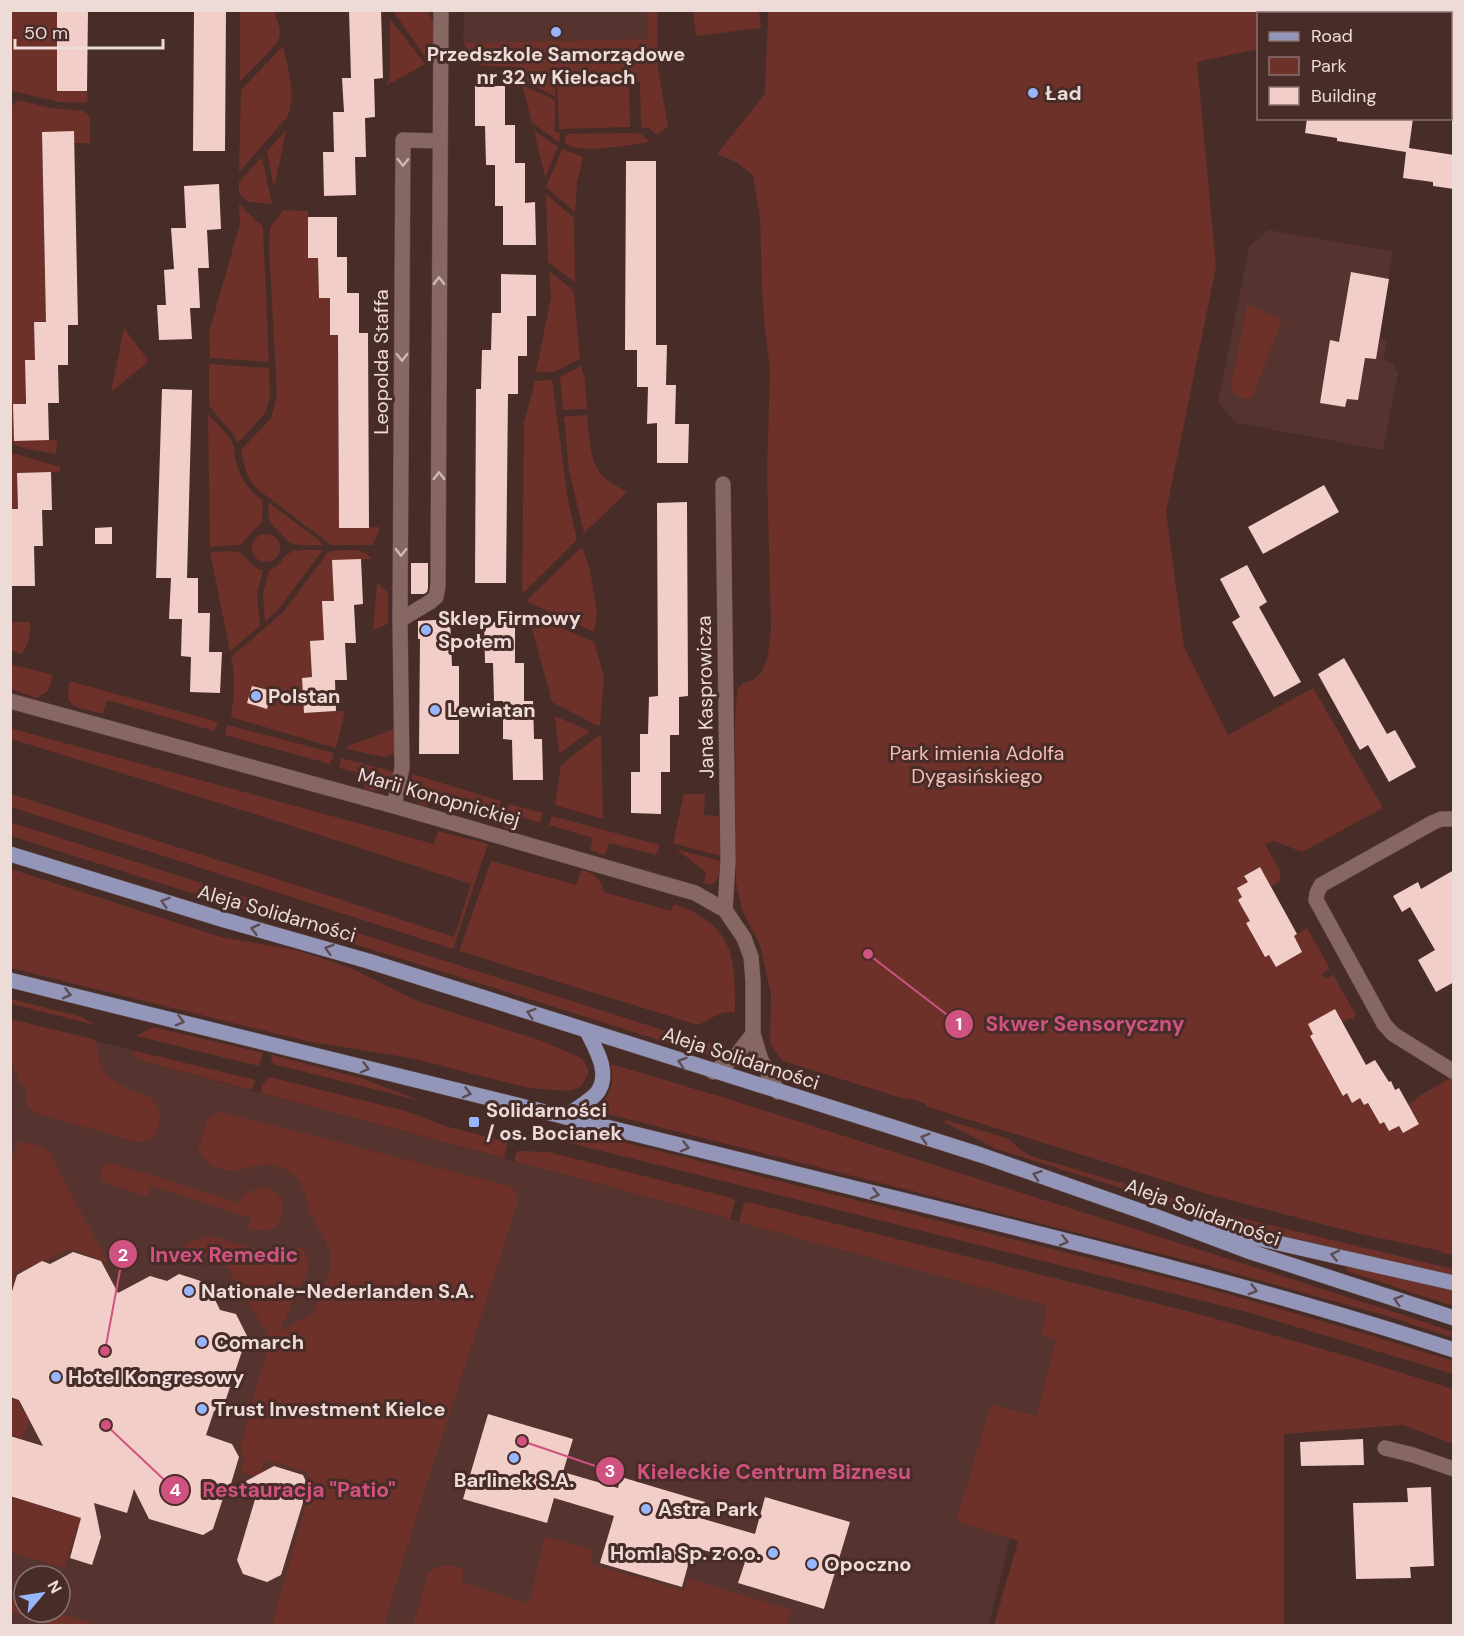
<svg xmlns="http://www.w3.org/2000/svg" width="1464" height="1636" font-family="'DM Sans',sans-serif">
	<rect width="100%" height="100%" fill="#472c28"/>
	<g fill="#55332e" fill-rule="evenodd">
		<polygon points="464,11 647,11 648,39 463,43"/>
		<polygon points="1268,230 1393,251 1379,338 1387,339 1384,360 1391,362 1398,373 1383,450 1236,423 1218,402 1249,247"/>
		<path d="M11 1019 132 1050 137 1058 145 1062 730 1219 1066 1306 989 1625H11ZM24 1576H60V1612H24Z"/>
	</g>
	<g fill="#6d312a" fill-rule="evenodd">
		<polygon points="10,11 57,11 57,90 87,91 88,102 84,103 59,102 13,91 11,88"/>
		<path d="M240 11H274C276 18 282 30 279 38 276 48 248 72 240 81Z"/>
		<polygon points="393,11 427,11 437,27 435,65 430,64"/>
		<polygon points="647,11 657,11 658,69 668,127 657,135 649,128 643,128 641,126 640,82 629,82 630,127 559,129 557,84 555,84 555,96 521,80 517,67 484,66 480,65 463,43 648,39"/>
		<polygon points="693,11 759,11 761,28 696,36"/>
		<polygon points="768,11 1280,11 1279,13 1258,14 1258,49 1197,62 1216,267 1166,512 1184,647 1228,735 1313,688 1383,808 1302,852 1274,841 1265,844 1281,873 1279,880 1280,881 1271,886 1259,867 1244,876 1248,882 1242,897 1250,921 1246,923 1276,966 1302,952 1294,936 1307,928 1330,969 1322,974 1326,979 1333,975 1356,1015 1352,1020 1351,1018 1310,1036 1343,1095 1347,1093 1352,1102 1360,1098 1364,1105 1368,1103 1380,1124 1384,1122 1389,1131 1399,1126 1403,1133 1419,1123 1408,1104 1416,1100 1416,1098 1449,1079 1453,1081 1453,1255 1442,1253 1441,1251 1356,1233 1214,1196 925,1106 926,1104 909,1098 908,1100 783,1061 770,1044 771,993 760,945 742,910 736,883 735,724 737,690 743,683 753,680 762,672 768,655 771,629 767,473 770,368 765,330 762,289 760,218 753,175 736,162 717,154 765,94"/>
		<polygon points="390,19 425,64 387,85 390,75"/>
		<path d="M283 46C288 68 296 94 288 116L239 172 241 90Z"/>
		<polygon points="523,87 527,87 555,100 555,132 560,133 559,142 532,123"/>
		<polygon points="18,100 51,108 83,111 88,114 90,119 90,143 74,143 74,131 42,132 46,322 35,322 35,360 25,360 25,404 15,440 57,440 56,454 19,447 11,441 10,107"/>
		<polygon points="286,130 286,132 274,188 267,152"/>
		<polygon points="534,130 558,147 545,177"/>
		<path d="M633 133 641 134 650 142C633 144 574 156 564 142L567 134Z"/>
		<polygon points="562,149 583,157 577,183 575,212 546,187"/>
		<polygon points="262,157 272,204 249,202 239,194 239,182"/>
		<polygon points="546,194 574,218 575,282 548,262"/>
		<polygon points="239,204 263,227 269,362 210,358 209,332 240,224"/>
		<path d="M283 210 308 211V258H318L319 297 330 298 338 335 339 528 380 527 373 545H331L256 488C246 476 244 465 241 450L271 418 277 396 269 248 270 228Z"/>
		<polygon points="549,271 574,291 580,359 554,372 536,372 551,297"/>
		<polygon points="1247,304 1282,320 1254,393 1250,398 1243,399 1234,394 1231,387"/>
		<polygon points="124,328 148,360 147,363 111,392"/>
		<polygon points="209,364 269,368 270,397 265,413 242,439 237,442 233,434 209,406"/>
		<polygon points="581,366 585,379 587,409 563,410 560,377"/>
		<polygon points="552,380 568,500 577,540 522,594 524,423 535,381"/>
		<path d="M208 414C216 423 228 433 233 444 235 448 234 453 235 458 239 477 248 490 263 501L262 522 240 545 210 547Z"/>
		<path d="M587 415C590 437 588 464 606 479 612 484 620 488 627 492L584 533 569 470 564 417Z"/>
		<polygon points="13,453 60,467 60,472 17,473 18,509 11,509 10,456"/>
		<path d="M269 503 320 541 322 545C311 545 297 547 288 541 285 539 283 536 281 534 270 522 267 521 269 503Z"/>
		<circle cx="266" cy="548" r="14"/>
		<polygon points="582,547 590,570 597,613 594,632 526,601"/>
		<path d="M323 550 280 607 265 622 263 594 269 570C283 565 279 560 288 554 296 547 313 551 323 550Z"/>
		<path d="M329 551C343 551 363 546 372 559L332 561 334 601H323L324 640 310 641 312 677 302 678 304 713 345 711 336 748 231 717C234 695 236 680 231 657L284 611ZM252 686 272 691 267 709 248 703Z"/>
		<path d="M210 552C219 552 232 550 240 553 249 557 247 566 263 570L257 594 260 626 230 651Z"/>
		<polygon points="377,582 388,593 388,624 373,630"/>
		<polygon points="528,613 594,642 604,677 600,725 596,725 552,702"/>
		<path d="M11 622H30C30 634 29 644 22 654L11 650Z"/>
		<polygon points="10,664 53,675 48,691 37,698 11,689"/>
		<polygon points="69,681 218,722 214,731 107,700 103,714 75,707 68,699"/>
		<polygon points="555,716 590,731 559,754"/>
		<polygon points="227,725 334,753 330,764 225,735"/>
		<polygon points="10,728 434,844 438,831 488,844 453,949 11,807 11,794 327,895 454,937 471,884 258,815 11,739"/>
		<polygon points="394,729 395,753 384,757 347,749 348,746"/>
		<polygon points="601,734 603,819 555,805 561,765"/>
		<path d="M341 758 395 772C391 789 380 795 364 788L367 775 339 768Z"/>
		<path d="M412 774 501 801 498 812 431 793 427 806C410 804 410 788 412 774Z"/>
		<polygon points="684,794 705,794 704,815 719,816 720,856 673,843"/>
		<polygon points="509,804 543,813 540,823 521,817 517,832 503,828"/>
		<polygon points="552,816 660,845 656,855 609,843 605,855 590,850 593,838 549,825"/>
		<polygon points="10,822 312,918 313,924 306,929 299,927 11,836"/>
		<path d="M676 849 720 861C719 872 720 889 704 883L706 872Z"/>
		<path d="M491 861 576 885 581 870C594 872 601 879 604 892L671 911 674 904C733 924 736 956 735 1013 720 1009 711 1020 698 1025L459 951Z"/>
		<polygon points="11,869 221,937 296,950 351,968 417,1001 542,1041 577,1056 583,1060 588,1069 588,1074 582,1085 576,1089 568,1091 529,1088 411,1058 306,1041 11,968"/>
		<polygon points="348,930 679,1035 727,1048 730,1051 725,1055 713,1057 335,938 338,933"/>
		<polygon points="11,999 82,1017 95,1025 11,1004"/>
		<path d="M10 1019 93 1039 96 1042 100 1064 106 1075 129 1090 151 1097 161 1114C157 1131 158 1142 137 1142L35 1113C26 1106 25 1098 25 1086H19L18 1076 11 1062Z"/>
		<polygon points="153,1027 263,1053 259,1066 136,1036"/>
		<polygon points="132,1050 255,1080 252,1090 145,1062 136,1058"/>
		<polygon points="272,1055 361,1078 421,1101 273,1064 271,1059"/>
		<path d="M611 1064 725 1098 1407 1316 1453 1332V1338L1390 1317 1205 1265 592 1110C610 1099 615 1084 611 1064Z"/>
		<polygon points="269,1077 406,1111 445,1126 508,1142 504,1158 261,1093 262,1085"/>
		<path d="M220 1112 510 1186 515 1191 519 1199 417 1515 384 1625H272L312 1482 307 1472 266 1460 259 1477 240 1472 244 1459 240 1447 270 1338 225 1264 186 1249 184 1244 212 1236 287 1259 299 1246C308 1253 309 1260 308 1271L279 1332 313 1313 328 1275 331 1257 326 1242 308 1211 306 1195 297 1178 283 1168 270 1164 254 1166 237 1171 225 1170 212 1166 201 1156 198 1149 208 1119 213 1114Z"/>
		<polygon points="946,1120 1007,1138 1021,1150 1031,1156 1237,1217 1453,1269 1453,1276 1246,1227 996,1149 944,1122"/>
		<polygon points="537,1129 571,1130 591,1134 1200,1286 1356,1331 1453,1361 1453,1374 1247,1312 545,1137"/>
		<polygon points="20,1141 44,1147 50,1153 108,1263 72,1249 15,1273 11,1291 11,1159"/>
		<polygon points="517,1151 548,1152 732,1198 735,1201 730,1219 514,1161"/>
		<path d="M112 1163 240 1203 243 1194C250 1192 258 1187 265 1188 295 1190 288 1243 247 1228L251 1218 151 1186 147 1196 103 1182 100 1176 104 1165Z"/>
		<polygon points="748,1202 1195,1313 1354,1358 1453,1389 1453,1444 1403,1425 1284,1434 1284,1625 994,1625 1018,1541 956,1521 991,1404 1036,1416 1056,1340 1041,1334 1047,1305 739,1222 744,1203"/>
		<polygon points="1348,1266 1453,1290 1453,1306 1347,1271 1346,1267"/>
		<polygon points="11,1399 19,1401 23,1412 31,1414 23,1439 11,1435"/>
		<polygon points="10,1497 69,1515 80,1510 90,1519 76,1529 64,1568 11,1552"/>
		<path d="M545 1536 593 1550 591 1564 684 1591 687 1578 792 1610 787 1625H413L428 1574C439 1563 450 1564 463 1569L462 1582 529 1604Z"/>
		<polygon points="10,1598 24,1602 24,1612 55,1612 99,1625 53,1625 11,1612"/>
	</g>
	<g fill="#f2cec8">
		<polygon points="57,10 88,10 87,91 57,91"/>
		<polygon points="194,10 226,10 225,151 193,151"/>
		<polygon points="349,10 381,10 383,78 374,79 375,117 365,118 366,157 355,157 356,195 324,196 323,152 334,152 333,112 344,112 342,78 351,78"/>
		<polygon points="475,86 505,86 505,125 515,125 515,163 525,163 525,203 535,202 536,245 503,245 503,206 495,206 495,165 486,165 485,126 475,126"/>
		<polygon points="1307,118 1413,118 1409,148 1454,155 1454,189 1433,186 1433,182 1403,178 1406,152 1337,141 1337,138 1305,133"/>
		<polygon points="74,131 78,325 68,325 68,365 58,365 59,403 48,403 49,440 14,441 13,404 26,404 25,360 35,360 34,322 46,322 42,132"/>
		<polygon points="626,161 656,161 656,345 667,345 666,385 676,385 675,424 689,424 688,463 657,463 657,423 647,424 648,387 637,387 637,350 625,350"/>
		<polygon points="219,184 221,229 207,230 209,268 198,268 200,308 190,308 192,339 159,340 157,305 166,305 164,270 174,269 171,228 186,228 184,186"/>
		<polygon points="308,217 337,217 337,257 347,257 347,293 359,293 359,333 368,333 369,528 339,528 338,335 330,335 330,298 319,298 318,258 308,258"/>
		<polygon points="1351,272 1389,279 1376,359 1365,358 1358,400 1347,399 1345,407 1320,403 1330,340 1339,342"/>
		<polygon points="501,274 536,275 536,316 527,316 527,356 518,356 518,394 508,394 506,583 475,583 476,389 481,389 482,350 491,350 492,313 501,313"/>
		<polygon points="162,389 192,390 187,578 198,578 198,613 210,613 209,652 222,652 220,693 190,692 191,657 181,656 182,619 169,619 171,578 156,578"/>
		<polygon points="51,472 52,510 42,510 43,546 34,546 35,586 10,586 10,509 18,509 17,473"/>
		<polygon points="1324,485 1339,512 1263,554 1248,527"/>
		<polygon points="687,502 688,696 679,697 679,735 670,735 670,772 661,772 661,814 631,813 631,772 640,772 640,734 648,734 649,697 658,696 657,503"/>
		<polygon points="112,527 112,544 95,544 95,528"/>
		<polygon points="361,559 363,604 354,605 356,643 345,643 347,680 335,680 336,711 304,713 302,678 312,677 310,641 324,640 322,601 334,601 332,560"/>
		<polygon points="411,563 428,563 428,588 427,592 424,594 411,594"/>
		<polygon points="1247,565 1267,602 1259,607 1301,682 1274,697 1232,622 1240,617 1220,579"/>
		<polygon points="450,619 452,666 459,666 459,754 419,754 420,639 418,639 418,621"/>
		<polygon points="484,622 515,622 515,663 524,663 524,701 533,701 534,739 542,739 543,780 513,780 512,740 503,739 503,701 494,701 493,663 485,663"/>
		<polygon points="1344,658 1387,734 1395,730 1416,767 1389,782 1368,745 1360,750 1318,674"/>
		<polygon points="252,686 272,691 267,709 247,703"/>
		<polygon points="1260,867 1297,934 1294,936 1302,952 1276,967 1269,955 1265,957 1246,923 1250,921 1238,900 1242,897 1237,888 1248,882 1244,876"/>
		<polygon points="1454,870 1454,982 1436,992 1418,960 1435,950 1410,907 1402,912 1393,896 1418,882 1421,889"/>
		<polygon points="1335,1009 1366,1065 1375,1060 1389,1082 1391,1081 1395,1090 1399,1088 1419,1124 1403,1133 1399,1126 1389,1131 1384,1122 1380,1124 1368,1103 1364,1105 1360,1098 1352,1103 1347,1093 1343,1096 1310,1036 1313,1034 1308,1024"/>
		<polygon points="73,1252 101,1261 118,1293 150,1276 167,1281 179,1274 207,1283 220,1310 236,1314 247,1336 224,1405 214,1411 206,1435 232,1444 239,1457 230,1487 227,1486 213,1529 203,1535 149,1519 134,1489 127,1513 94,1503 101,1537 92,1565 70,1558 81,1518 10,1496 10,1436 43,1446 19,1400 10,1397 10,1298 17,1275 42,1261 50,1264"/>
		<polygon points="488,1414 573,1439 563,1472 618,1488 621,1477 705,1502 700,1518 755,1534 765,1497 850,1522 824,1609 738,1583 745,1562 693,1547 682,1587 600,1563 614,1516 554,1498 547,1523 463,1499"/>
		<polygon points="1363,1439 1364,1465 1301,1466 1300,1442"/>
		<polygon points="274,1466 303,1475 308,1486 281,1575 267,1582 243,1574 237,1560 256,1496 233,1488"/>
		<polygon points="1431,1487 1434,1566 1410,1567 1411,1578 1356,1579 1353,1503 1408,1502 1407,1488"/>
	</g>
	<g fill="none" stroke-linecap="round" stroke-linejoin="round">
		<g stroke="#5e4844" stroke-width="16">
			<g id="street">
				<polyline points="723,484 728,861 725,910"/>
				<polyline points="400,620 430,602 436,597 438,586 441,10"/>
				<polyline points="10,701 394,806 695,893 725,910 744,938 751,957 753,981 753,1034 761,1060 778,1092"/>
				<polyline points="394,806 402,768 400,620 403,140 440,141"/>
				<polyline points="1454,819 1441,819 1432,823 1321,885 1317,893 1316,900 1384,1024 1393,1034 1454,1072"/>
				<polyline points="713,1072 735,1057 753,1034"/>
				<polyline points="1385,1448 1413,1455 1454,1469"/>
			</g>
		</g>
		<g stroke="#5e4844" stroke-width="16">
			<g id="primary">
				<polyline points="10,854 221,919 368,961 981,1155 1152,1215 1248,1251 1454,1318"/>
				<path d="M10 980C268 1043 524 1107 781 1170 1006 1226 1233 1278 1454 1350"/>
				<path d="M565 1117C574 1110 594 1099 599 1090 610 1071 595 1048 587 1031"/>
				<polyline points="1199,1225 1454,1283"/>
			</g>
		</g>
		<use href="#street" stroke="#866762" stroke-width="15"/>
		<use href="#primary" stroke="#9396b8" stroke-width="15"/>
	</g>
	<defs><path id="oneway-chevron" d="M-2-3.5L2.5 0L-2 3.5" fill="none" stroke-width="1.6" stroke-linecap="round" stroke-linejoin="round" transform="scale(1.5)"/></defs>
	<g stroke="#ceb8b5">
		<use href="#oneway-chevron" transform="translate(403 162) rotate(90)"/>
		<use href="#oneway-chevron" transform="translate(439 281) rotate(-90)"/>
		<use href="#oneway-chevron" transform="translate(402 357) rotate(90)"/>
		<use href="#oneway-chevron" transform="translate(439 476) rotate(-90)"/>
		<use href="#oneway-chevron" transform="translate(401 552) rotate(90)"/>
	</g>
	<g stroke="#5e4c53">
		<use href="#oneway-chevron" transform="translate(165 902) rotate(-163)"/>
		<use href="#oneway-chevron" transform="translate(255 929) rotate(-165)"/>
		<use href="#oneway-chevron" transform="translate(329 949) rotate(-163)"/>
		<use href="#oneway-chevron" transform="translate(67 994) rotate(14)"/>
		<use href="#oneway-chevron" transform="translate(531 1013) rotate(-162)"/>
		<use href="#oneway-chevron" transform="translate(180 1021) rotate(14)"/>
		<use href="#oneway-chevron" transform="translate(682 1062) rotate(-162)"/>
		<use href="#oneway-chevron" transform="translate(365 1068) rotate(15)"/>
		<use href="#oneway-chevron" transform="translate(467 1093) rotate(14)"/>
		<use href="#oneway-chevron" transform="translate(925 1138) rotate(-163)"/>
		<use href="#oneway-chevron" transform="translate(685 1147) rotate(14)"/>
		<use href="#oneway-chevron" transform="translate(1037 1175) rotate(-161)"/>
		<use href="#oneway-chevron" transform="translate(875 1194) rotate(14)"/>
		<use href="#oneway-chevron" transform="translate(1064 1241) rotate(14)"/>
		<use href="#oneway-chevron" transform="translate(1335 1255) rotate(-167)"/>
		<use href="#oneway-chevron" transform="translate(1253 1290) rotate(16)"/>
		<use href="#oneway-chevron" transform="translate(1398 1300) rotate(-162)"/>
	</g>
	<g fill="#98b6fd" stroke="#472c28" stroke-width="2">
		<circle cx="556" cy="32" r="6"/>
		<circle cx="1033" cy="93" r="6"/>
		<circle cx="426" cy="630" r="6"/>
		<circle cx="256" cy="696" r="6"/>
		<circle cx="435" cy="710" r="6"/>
		<rect x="468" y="1116" width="12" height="12" rx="3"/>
		<circle cx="189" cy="1291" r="6"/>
		<circle cx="202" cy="1342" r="6"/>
		<circle cx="56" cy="1377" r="6"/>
		<circle cx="202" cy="1409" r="6"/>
		<circle cx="514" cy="1458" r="6"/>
		<circle cx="646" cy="1509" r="6"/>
		<circle cx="773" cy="1553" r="6"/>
		<circle cx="812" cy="1564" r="6"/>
	</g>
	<g text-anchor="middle" stroke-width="6" stroke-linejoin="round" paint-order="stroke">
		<g font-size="20" font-weight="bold" fill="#eddbd8" stroke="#472c28" text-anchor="start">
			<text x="556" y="61" text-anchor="middle">Przedszkole Samorządowe<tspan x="556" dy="23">nr 32 w Kielcach</tspan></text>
			<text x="1045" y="100">Ład</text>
			<text x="438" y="625">Sklep Firmowy<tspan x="438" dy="23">Społem</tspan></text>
			<text x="268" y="703">Polstan</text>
			<text x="447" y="717">Lewiatan</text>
			<text x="486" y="1117">Solidarności<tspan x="486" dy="23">/ os. Bocianek</tspan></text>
			<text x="201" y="1298">Nationale-Nederlanden S.A.</text>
			<text x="214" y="1349">Comarch</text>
			<text x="68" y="1384">Hotel Kongresowy</text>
			<text x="214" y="1416">Trust Investment Kielce</text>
			<text x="514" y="1487" text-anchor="middle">Barlinek S.A.</text>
			<text x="658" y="1516">Astra Park</text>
			<text x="761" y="1560" text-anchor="end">Homla Sp. z o.o.</text>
			<text x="824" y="1571">Opoczno</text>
		</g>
		<g font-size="20" fill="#eddbd8" stroke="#472c28">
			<text transform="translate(381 362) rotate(-90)" y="7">Leopolda Staffa</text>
			<text transform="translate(705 697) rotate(-91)" y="7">Jana Kasprowicza</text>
			<text transform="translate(439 797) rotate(16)" y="7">Marii Konopnickiej</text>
			<text transform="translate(277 913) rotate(16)" y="7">Aleja Solidarności</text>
			<text transform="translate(741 1058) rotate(18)" y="7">Aleja Solidarności</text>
			<text transform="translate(1203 1212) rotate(20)" y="7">Aleja Solidarności</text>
		</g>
		<g font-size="20" fill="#f3bdb4" stroke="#472c28">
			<text x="977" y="760">Park imienia Adolfa<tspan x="977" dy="23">Dygasińskiego</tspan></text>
		</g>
	</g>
	<path fill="none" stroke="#cf5280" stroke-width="2" d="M868 954L959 1024M105 1351L123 1254M522 1441L610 1471M106 1425L175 1490"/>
	<g fill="#cf5280" stroke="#472c28" stroke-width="2">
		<circle cx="868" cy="954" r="6"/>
		<circle cx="105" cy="1351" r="6"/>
		<circle cx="522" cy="1441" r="6"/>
		<circle cx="106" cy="1425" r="6"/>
		<circle cx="959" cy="1024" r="15"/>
		<circle cx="123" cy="1254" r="15"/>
		<circle cx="610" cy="1471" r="15"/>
		<circle cx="175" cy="1490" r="15"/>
	</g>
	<g font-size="18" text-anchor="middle" font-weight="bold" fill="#fff">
		<text x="959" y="1030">1</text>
		<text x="123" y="1261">2</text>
		<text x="610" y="1477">3</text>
		<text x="175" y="1496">4</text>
	</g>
	<g font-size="21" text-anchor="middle" font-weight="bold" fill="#cf5280" stroke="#472c28" stroke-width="6" stroke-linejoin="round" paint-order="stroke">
		<text x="1085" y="1031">Skwer Sensoryczny</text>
		<text x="224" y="1262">Invex Remedic</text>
		<text x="774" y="1479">Kieleckie Centrum Biznesu</text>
		<text x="299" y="1497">Restauracja "Patio"</text>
	</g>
	<rect width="1464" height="1636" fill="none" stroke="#eddbd8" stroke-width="24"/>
	<rect x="1257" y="12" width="195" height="108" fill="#472c28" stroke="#89726e" stroke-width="1.5"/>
	<rect x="1269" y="32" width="30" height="9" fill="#9396b8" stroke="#89726e" stroke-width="1.5"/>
	<text x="1311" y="42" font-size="18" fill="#eddbd8">Road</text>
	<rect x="1269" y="57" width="30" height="18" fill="#6d312a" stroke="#89726e" stroke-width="1.5"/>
	<text x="1311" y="72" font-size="18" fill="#eddbd8">Park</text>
	<rect x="1269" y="87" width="30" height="18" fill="#f2cec8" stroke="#89726e" stroke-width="1.5"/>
	<text x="1311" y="102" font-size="18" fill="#eddbd8">Building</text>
	<g transform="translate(42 1594) rotate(61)"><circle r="28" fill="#472c28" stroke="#89726e" stroke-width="1.5"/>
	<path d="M0-4.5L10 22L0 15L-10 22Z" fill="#98b6fd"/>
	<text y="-9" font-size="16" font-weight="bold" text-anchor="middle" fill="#eddbd8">N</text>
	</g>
	<path d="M15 39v9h148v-9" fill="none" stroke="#eddbd8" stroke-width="3"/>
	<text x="24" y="39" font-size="18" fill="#eddbd8" stroke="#472c28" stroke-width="4.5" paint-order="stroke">50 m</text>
</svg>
